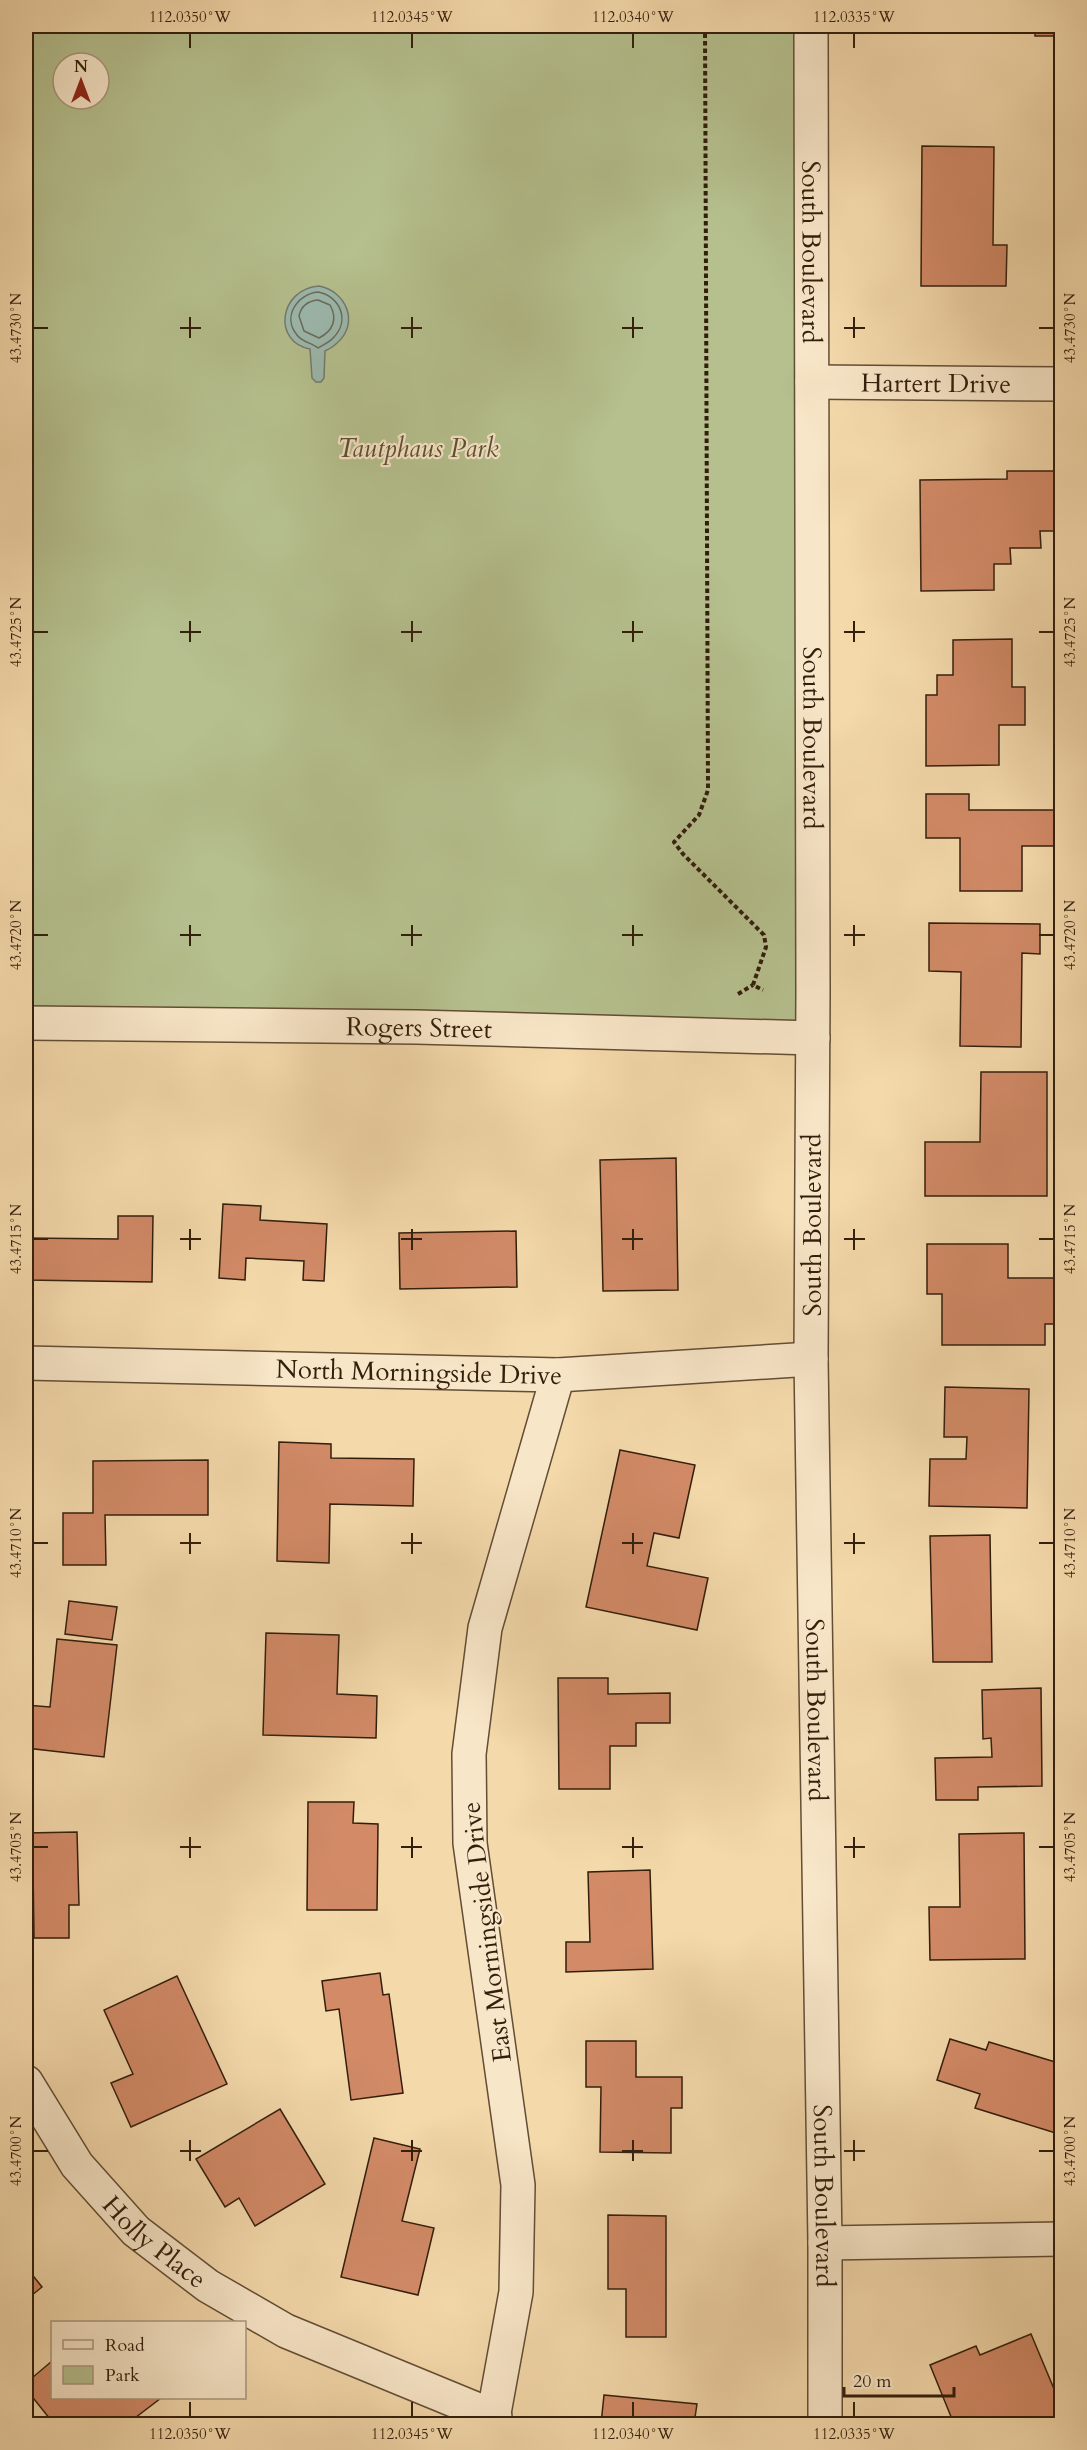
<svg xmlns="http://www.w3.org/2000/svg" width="1087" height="2450" font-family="Cardo,serif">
	<rect width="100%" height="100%" fill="#f4d9ab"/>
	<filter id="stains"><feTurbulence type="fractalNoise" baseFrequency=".00333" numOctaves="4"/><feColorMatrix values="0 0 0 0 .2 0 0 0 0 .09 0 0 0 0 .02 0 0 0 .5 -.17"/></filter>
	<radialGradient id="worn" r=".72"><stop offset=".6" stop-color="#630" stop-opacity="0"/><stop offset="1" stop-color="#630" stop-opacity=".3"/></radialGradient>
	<path fill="#b5c08e" stroke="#746f4d" stroke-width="1.5" fill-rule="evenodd" d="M26 26H811L813 1038 26 1022ZM63 63H99V99H63Z"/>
	<path fill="#9cb9ae" stroke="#727b6d" stroke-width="1.5" d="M319 286C346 291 360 323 337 343 334 346 329 349 325 351L324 378 321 382H316L312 378 310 349C272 342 279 289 319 286Z"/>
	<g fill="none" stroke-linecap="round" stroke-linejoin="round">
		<g stroke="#686c5d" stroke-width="1.5">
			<path d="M318 292C340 296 350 320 334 337 330 342 323 345 318 348 312 343 302 342 297 335 282 317 297 294 318 292Z"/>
			<path d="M318 300 330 305C338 319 333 331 319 338L304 331 299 316C301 306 308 301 318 300Z"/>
		</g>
	</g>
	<g fill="#d28a67" stroke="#331e0c" stroke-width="1.5">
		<rect x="1035" y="26" width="27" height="10"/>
		<polygon points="922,146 994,147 993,245 1007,245 1006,286 921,286"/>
		<polygon points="1057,213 1062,213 1062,279 1058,279"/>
		<polygon points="1007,471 1062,471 1062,531 1040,531 1041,548 1010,548 1011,564 994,564 994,590 921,591 920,480 1007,479"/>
		<polygon points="1012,639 1012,687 1025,687 1025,725 999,725 999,765 926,766 926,695 937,695 937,675 953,675 953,640"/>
		<polygon points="926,794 969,794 969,810 1056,810 1056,846 1022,846 1022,891 960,891 960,838 926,838"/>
		<polygon points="929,923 1040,924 1040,954 1022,953 1021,1047 960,1046 961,972 929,971"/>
		<polygon points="981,1072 1047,1072 1047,1196 925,1196 925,1142 980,1142"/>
		<polygon points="676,1158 678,1290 603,1291 600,1160"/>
		<polygon points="223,1204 261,1206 260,1220 327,1224 324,1281 303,1280 304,1261 246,1258 245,1280 219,1278"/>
		<polygon points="118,1216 153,1216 152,1282 26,1280 26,1238 118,1239"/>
		<polygon points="516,1231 517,1287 400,1289 399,1233"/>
		<polygon points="927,1244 1008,1244 1008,1278 1061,1278 1061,1324 1045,1324 1045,1345 942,1345 942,1294 927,1294"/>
		<polygon points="945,1387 1029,1389 1027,1508 929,1506 930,1459 966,1459 967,1437 944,1437"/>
		<polygon points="279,1442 331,1444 331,1458 414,1459 413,1506 330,1504 329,1563 277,1561"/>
		<polygon points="620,1450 695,1465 679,1538 654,1533 647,1566 708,1578 697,1630 586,1607"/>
		<polygon points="208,1460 208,1515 105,1515 106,1565 63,1565 63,1513 93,1513 93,1461"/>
		<polygon points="990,1535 992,1662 933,1662 930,1536"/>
		<polygon points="69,1601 117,1607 112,1640 65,1634"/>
		<polygon points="266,1633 339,1635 337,1694 377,1696 376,1738 263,1735"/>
		<polygon points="57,1639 117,1645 104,1757 26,1748 26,1705 50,1707"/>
		<polygon points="558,1678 608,1678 608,1694 670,1693 670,1723 636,1723 636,1746 610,1746 610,1789 559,1789"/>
		<polygon points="1041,1688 1042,1786 978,1787 978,1800 936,1800 935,1758 992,1757 991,1738 983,1739 982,1690"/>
		<polygon points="308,1802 354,1802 353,1823 378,1824 377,1910 307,1910"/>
		<polygon points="77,1832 79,1905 69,1905 69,1938 34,1938 33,1866 26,1866 26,1833"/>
		<polygon points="1024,1833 1025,1959 930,1960 929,1907 960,1907 959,1834"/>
		<polygon points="650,1870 653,1969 566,1972 566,1942 590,1942 588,1872"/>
		<polygon points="380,1973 383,1995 389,1994 403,2093 351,2100 339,2009 326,2011 322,1981"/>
		<polygon points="177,1976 227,2084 131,2127 111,2083 133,2074 104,2010"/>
		<polygon points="950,2039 986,2050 989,2042 1062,2064 1062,2135 975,2108 980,2094 937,2080"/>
		<polygon points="586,2041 636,2041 636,2077 682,2077 682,2108 671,2108 671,2153 600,2152 601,2087 586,2087"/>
		<polygon points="280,2109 325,2184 255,2226 239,2198 225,2207 196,2159"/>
		<polygon points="374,2138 420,2149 402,2221 434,2228 418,2295 341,2277"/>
		<polygon points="608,2215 666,2216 666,2337 626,2337 626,2289 608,2289"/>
		<polygon points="26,2267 42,2287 26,2300"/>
		<polygon points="1031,2334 1062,2408 1062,2415 1039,2424 954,2424 930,2365 976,2346 980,2355"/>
		<polygon points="52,2361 52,2398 161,2398 127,2424 54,2424 26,2389 26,2383"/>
		<polygon points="604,2395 697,2404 694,2424 601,2424"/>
	</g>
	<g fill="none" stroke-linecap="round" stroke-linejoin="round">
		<g stroke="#634d34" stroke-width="36">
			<g id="minor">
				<path id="s1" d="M811 26 813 992 811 1359 825 2243V2424"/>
				<path id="s2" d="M812 382 1062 384"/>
				<path id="s3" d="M26 1023 416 1027 813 1038"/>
				<path id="s4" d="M26 1363 558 1375 811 1359"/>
				<path id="s5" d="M26 2082 77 2165 136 2231 208 2286 286 2331 495 2417"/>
				<polyline points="825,2243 1062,2239"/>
				<polyline points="492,2424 516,2292 518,2185 470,1843 469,1754 485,1628 558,1375"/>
			</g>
		</g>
		<g stroke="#331e0c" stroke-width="4" stroke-dasharray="4.5 3" stroke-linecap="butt">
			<polyline points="705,26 708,790 699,815 674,842 683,854 764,935 766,947 753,985 763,990"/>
			<polyline points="738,994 753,985"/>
		</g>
		<use href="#minor" stroke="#f8e6c8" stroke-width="33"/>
	</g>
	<path fill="none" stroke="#331e0c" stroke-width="2" d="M190 33V48M412 33V48M633 33V48M854 33V48M190 317V338M412 317V338M633 317V338M854 317V338M33 328H48M180 328H201M401 328H422M622 328H643M844 328H865M1039 328H1054M190 621V642M412 621V642M633 621V642M854 621V642M33 632H48M180 632H201M401 632H422M622 632H643M844 632H865M1039 632H1054M190 925V946M412 925V946M633 925V946M854 925V946M33 935H48M180 935H201M401 935H422M622 935H643M844 935H865M1039 935H1054M190 1229V1250M412 1229V1250M633 1229V1250M854 1229V1250M33 1239H48M180 1239H201M401 1239H422M622 1239H643M844 1239H865M1039 1239H1054M190 1533V1554M412 1533V1554M633 1533V1554M854 1533V1554M33 1543H48M180 1543H201M401 1543H422M622 1543H643M844 1543H865M1039 1543H1054M190 1837V1858M412 1837V1858M633 1837V1858M854 1837V1858M33 1847H48M180 1847H201M401 1847H422M622 1847H643M844 1847H865M1039 1847H1054M190 2140V2161M412 2140V2161M633 2140V2161M854 2140V2161M33 2151H48M180 2151H201M401 2151H422M622 2151H643M844 2151H865M1039 2151H1054M190 2402V2417M412 2402V2417M633 2402V2417M854 2402V2417"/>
	<g text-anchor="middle" stroke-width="4.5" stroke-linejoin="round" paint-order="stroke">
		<g font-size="26" fill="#331e0c" stroke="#f8e6c8">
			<text dy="9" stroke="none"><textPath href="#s1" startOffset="226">South Boulevard</textPath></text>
			<text dy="9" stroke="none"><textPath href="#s2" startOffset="124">Hartert Drive</textPath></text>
			<text dy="9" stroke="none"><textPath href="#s1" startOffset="712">South Boulevard</textPath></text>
			<text dy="9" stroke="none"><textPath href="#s3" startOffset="393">Rogers Street</textPath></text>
			<text transform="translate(812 1225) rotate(-90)" y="9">South Boulevard</text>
			<text dy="9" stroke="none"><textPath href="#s4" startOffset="393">North Morningside Drive</textPath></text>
			<text dy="9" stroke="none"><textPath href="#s1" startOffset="1684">South Boulevard</textPath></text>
			<text transform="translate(486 1932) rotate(-97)" y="9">East Morningside Drive</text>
			<text dy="9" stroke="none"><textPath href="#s1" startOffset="2170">South Boulevard</textPath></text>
			<text dy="9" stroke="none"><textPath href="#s5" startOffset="207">Holly Place</textPath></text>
		</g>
		<g font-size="26" font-style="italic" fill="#5a4f33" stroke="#f8e6c8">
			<text x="418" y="457">Tautphaus Park</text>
		</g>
	</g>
	<rect width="1087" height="2450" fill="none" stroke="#f4d9ab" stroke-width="66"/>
	<rect x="51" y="2321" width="195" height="78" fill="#f8e6c8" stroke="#a9967d" stroke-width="1.5"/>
	<rect x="63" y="2340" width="30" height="9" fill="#f8e6c8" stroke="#a9967d" stroke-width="1.5"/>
	<text x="105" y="2351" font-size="18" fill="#331e0c">Road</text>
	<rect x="63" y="2366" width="30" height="18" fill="#b5c08e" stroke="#a9967d" stroke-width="1.5"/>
	<text x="105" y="2381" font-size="18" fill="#331e0c">Park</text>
	<g transform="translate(81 81)"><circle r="28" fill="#f8e6c8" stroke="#a9967d" stroke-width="1.5"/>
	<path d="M0-4.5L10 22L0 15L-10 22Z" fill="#8f2418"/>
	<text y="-9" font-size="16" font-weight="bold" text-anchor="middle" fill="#331e0c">N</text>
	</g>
	<path d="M844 2387v9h110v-9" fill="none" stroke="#331e0c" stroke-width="3"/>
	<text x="853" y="2387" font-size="18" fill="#331e0c" stroke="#f8e6c8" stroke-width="4.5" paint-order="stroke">20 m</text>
	<rect x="33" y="33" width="1021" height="2384" fill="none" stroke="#331e0c" stroke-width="2"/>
	<g font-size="15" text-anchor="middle" fill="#331e0c">
		<text x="190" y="22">112.0350°W</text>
		<text x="412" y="22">112.0345°W</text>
		<text x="633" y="22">112.0340°W</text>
		<text x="854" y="22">112.0335°W</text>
		<text transform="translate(16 328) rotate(-90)" y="5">43.4730°N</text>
		<text transform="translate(1070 328) rotate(-90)" y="5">43.4730°N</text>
		<text transform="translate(16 632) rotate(-90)" y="5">43.4725°N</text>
		<text transform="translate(1070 632) rotate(-90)" y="5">43.4725°N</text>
		<text transform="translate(16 935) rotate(-90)" y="5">43.4720°N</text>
		<text transform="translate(1070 935) rotate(-90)" y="5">43.4720°N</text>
		<text transform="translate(16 1239) rotate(-90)" y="5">43.4715°N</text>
		<text transform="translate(1070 1239) rotate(-90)" y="5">43.4715°N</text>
		<text transform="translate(16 1543) rotate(-90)" y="5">43.4710°N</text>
		<text transform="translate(1070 1543) rotate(-90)" y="5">43.4710°N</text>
		<text transform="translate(16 1847) rotate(-90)" y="5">43.4705°N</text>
		<text transform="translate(1070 1847) rotate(-90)" y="5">43.4705°N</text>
		<text transform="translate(16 2151) rotate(-90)" y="5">43.4700°N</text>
		<text transform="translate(1070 2151) rotate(-90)" y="5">43.4700°N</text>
		<text x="190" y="2439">112.0350°W</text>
		<text x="412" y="2439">112.0345°W</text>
		<text x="633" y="2439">112.0340°W</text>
		<text x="854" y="2439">112.0335°W</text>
	</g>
	<rect width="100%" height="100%" filter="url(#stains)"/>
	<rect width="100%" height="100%" fill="url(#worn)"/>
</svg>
